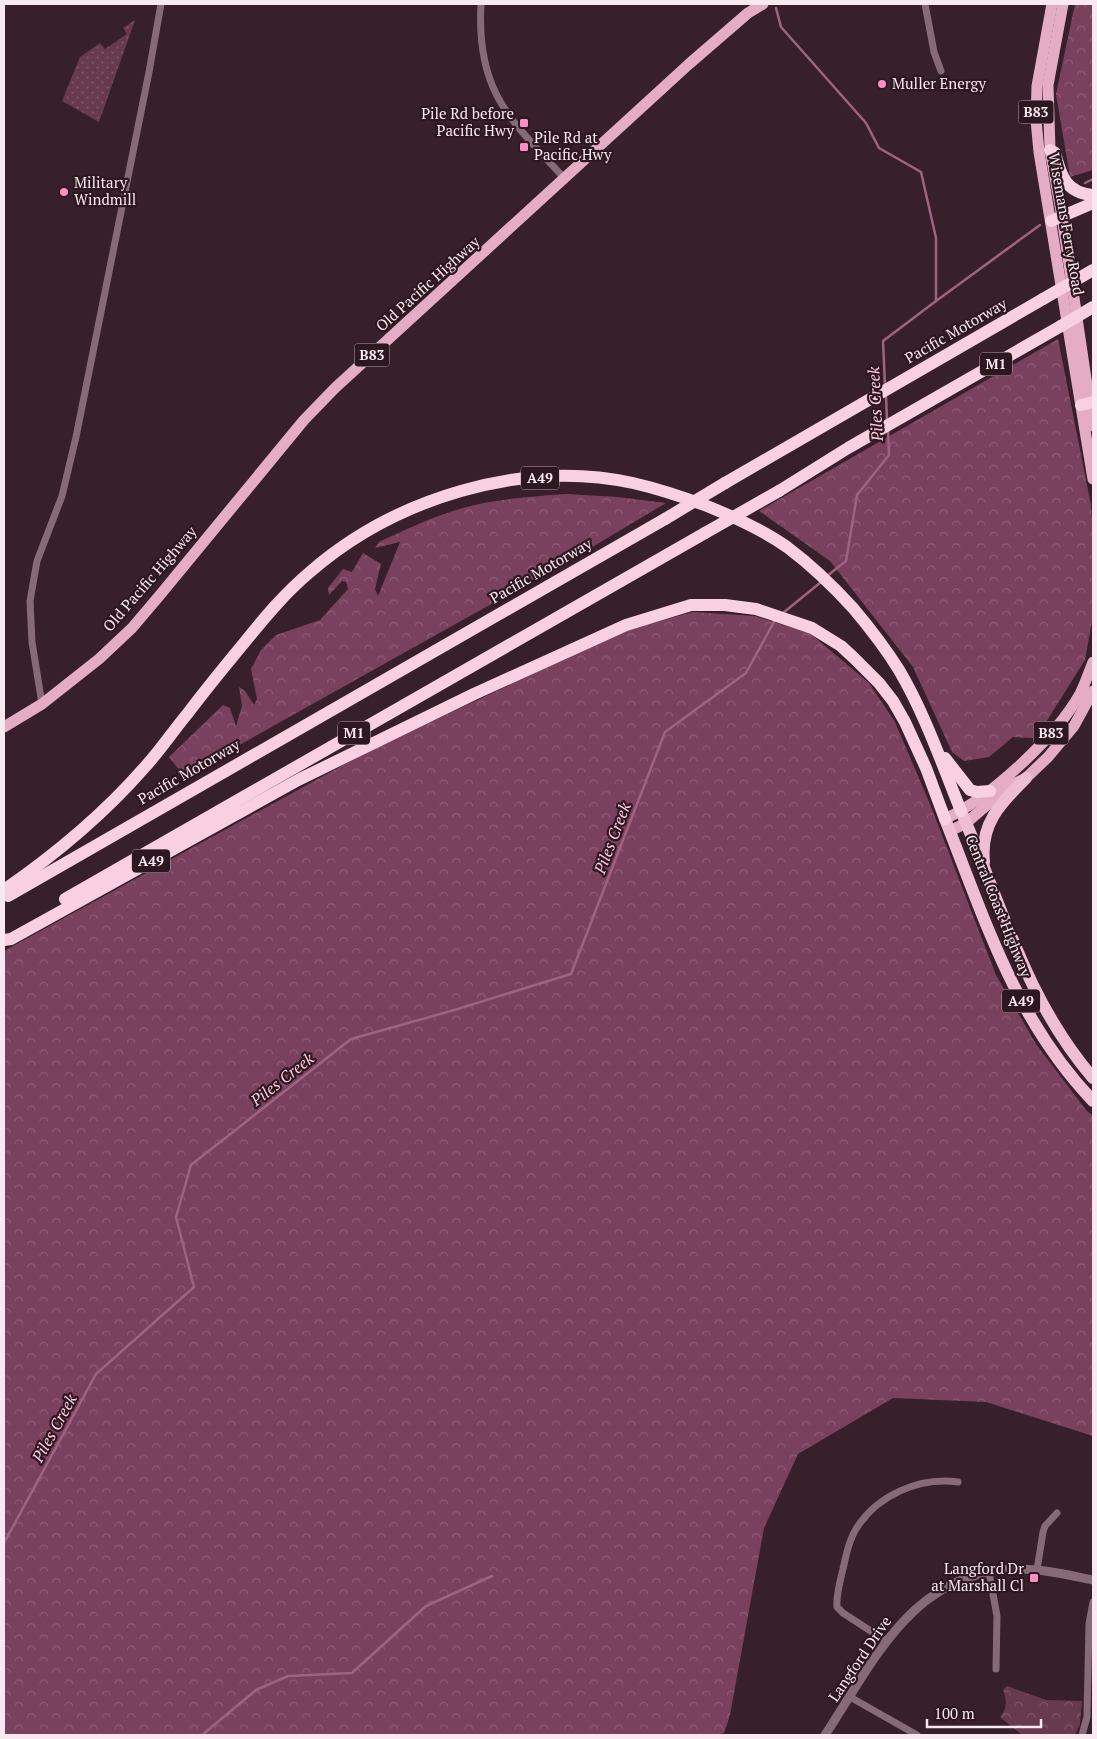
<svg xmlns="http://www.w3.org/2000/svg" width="1097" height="1739" font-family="'PT Serif',serif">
	<defs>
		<pattern id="grass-dots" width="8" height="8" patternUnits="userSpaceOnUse" patternTransform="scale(1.25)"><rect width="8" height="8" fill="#673a50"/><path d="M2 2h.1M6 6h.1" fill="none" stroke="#7e566a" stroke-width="1.8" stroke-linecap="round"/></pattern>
		<pattern id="forest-crowns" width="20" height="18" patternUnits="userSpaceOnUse" patternTransform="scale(1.25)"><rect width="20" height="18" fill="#7a415e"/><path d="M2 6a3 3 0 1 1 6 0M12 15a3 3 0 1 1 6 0" fill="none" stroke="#8e5c75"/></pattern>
		<pattern id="park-crowns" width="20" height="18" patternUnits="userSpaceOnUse" patternTransform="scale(1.25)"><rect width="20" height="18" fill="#673a50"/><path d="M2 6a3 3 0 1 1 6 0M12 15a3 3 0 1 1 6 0" fill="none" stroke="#7e566a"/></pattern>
	</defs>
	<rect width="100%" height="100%" fill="#37202b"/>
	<polygon fill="url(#grass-dots)" points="135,20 99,122 62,101 80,57 100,43 105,49 127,34 123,28"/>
	<g fill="url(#forest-crowns)">
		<polygon points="1075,4 1093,4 1093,170 1070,177 1056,94"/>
		<polygon points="1058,339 1091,505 1093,532 1093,615 1085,660 1036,738 1013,737 989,757 964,761 952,752 913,667 830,561 759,511"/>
		<path d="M566 494 618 497 666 503 584 552 184 776 169 757 223 705 230 708 236 726 242 706 239 687 245 691 254 705 257 699 251 669 261 650 276 635 320 620 348 589 346 582 342 581 329 595 328 588 343 569 352 572 363 553 381 564 375 589 378 596 400 542 375 548 379 542C403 531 427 519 453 511 489 499 528 497 566 494Z"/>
		<polygon points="693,612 755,616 811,634 869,683 895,722 930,804 996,975 1036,1044 1086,1110 1093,1116 1093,1436 986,1402 893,1398 798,1454 764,1528 730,1715 724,1733 716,1735 4,1735 4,951 367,752 626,630"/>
	</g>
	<path fill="url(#park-crowns)" d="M1007 1686 1046 1700 1082 1701 1080 1724 1075 1735H1022L1000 1717C1007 1710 1007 1699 1003 1690Z"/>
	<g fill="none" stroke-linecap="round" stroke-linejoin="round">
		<g stroke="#9f6280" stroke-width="2.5">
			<polyline points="776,8 781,27 866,123 879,148 921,172 936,238 936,301 883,341 885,385"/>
			<polyline points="1085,183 1093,179"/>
			<polyline points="936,301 1040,225"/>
			<polyline points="886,396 887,420"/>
			<polyline points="827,576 846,561 857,495 889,455 888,431"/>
			<polyline points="783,613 821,582"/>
			<polyline points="4,1543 96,1374 194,1287 176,1217 191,1165 351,1039 451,1011 571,974 665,732 746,673 775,620"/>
			<polyline points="202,1735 256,1690 288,1676 352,1673 426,1606 492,1576"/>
		</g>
		<g stroke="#866a77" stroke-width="7">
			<path d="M481 4C476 92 510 119 565 179"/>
			<polyline points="925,4 934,52 941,71"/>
			<polyline points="42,704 32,642 30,601 37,561 62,496 76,437 149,72 161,4"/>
			<polyline points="1037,1570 1043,1532 1045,1526 1057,1513"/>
			<polyline points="989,1572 997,1616 996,1669"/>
			<path d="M886 1641 843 1613 837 1607C836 1595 840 1581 843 1569 846 1555 849 1541 856 1529 877 1495 919 1477 958 1482"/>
			<polyline points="850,1697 917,1735"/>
			<polyline points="1082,1735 1087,1717 1089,1624 1093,1602"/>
		</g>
		<path stroke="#866a77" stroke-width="9" d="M825 1735C875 1660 913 1570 1018 1569 1043 1569 1068 1575 1093 1580"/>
		<g stroke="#e5acc6" stroke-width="11">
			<polyline points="1052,4 1037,86 1036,120 1039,152 1093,479"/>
			<polyline points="1063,4 1048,85 1050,150 1062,217 1093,426"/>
			<polyline points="4,727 42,704 99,659 132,628 160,595 304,420 335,388 689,64 748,13 763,4"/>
			<path d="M945 819C991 797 1055 738 1080 694 1085 684 1089 672 1093 662"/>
			<polyline points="950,831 966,823 1009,786 1026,778 1048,757 1074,726 1093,691"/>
		</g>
		<g stroke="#efbed4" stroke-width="12">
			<path d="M961 811C1002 905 1025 999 1093 1078"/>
			<path d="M945 819C986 922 1015 1019 1093 1101"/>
			<path d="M984 862C980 823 1001 803 1026 778"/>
		</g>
		<g stroke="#f9d0e2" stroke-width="12">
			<path d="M1050 150 1055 153C1061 176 1066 193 1093 195"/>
			<polyline points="1051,221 1093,203"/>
			<polyline points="1081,405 1093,402"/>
			<polyline points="725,483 1043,299"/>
			<polyline points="779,491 848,448 1061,326"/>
			<polyline points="945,758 970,790 977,792 990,791"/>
			<path d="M4 890C56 854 102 816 144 768 160 751 173 731 188 713 206 689 225 666 244 643 265 617 285 593 310 572 395 498 522 459 633 483 659 489 683 497 707 506 734 517 763 530 787 547 811 565 833 586 853 608 869 627 886 649 899 670 925 714 942 764 961 811"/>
			<polyline points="8,896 665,519"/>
			<polyline points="65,899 705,533"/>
			<polyline points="4,940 11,939 298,780 474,694 626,625 691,605 725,605 756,609 812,628 841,646 854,658 879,683 893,701 905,722 926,768 945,819"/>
		</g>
		<g stroke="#f9d0e2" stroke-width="12">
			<polyline points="1043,299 1093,270"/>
			<polyline points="1061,326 1093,307"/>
			<polyline points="665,519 725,483"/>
			<polyline points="705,533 779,491"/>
		</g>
	</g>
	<g fill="#fb8fc5" stroke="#2d1721" stroke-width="2">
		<circle cx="882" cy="84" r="5"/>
		<rect x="519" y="118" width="10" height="10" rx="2.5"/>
		<rect x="519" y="142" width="10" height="10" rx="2.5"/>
		<circle cx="64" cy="192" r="5"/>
		<rect x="1029" y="1573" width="10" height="10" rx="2.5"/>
	</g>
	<g text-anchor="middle" stroke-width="4.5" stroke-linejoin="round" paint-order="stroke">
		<g fill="#2d1721" stroke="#bba9b1" stroke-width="1">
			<rect x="1018.5" y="100.5" width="35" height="23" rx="4"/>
			<rect x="354.5" y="343.5" width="35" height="23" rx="4"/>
			<rect x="980" y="352.5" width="32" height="23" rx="4"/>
			<rect x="521" y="466.5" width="38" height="23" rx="4"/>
			<rect x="338" y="721.5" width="32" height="23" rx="4"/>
			<rect x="1033.5" y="721.5" width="35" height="23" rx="4"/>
			<rect x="132" y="849.5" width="38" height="23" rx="4"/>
			<rect x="1002" y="989.5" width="38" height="23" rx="4"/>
		</g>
		<g font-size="14" font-weight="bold" fill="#f8e8ef">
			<text x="1036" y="117">B83</text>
			<text x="372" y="360">B83</text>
			<text x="996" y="369">M1</text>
			<text x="540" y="483">A49</text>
			<text x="354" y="738">M1</text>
			<text x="1051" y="738">B83</text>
			<text x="151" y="866">A49</text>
			<text x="1021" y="1006">A49</text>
		</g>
		<g font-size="15" fill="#f8e8ef" stroke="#2d1721" text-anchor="start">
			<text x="892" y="89">Muller Energy</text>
			<text x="514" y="119" text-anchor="end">Pile Rd before<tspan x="514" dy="17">Pacific Hwy</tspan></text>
			<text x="534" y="143">Pile Rd at<tspan x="534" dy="17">Pacific Hwy</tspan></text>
			<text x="74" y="188">Military<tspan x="74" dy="17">Windmill</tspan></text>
			<text x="1024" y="1574" text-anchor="end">Langford Dr<tspan x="1024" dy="17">at Marshall Cl</tspan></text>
		</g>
		<g font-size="15" fill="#f8e8ef" stroke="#2d1721">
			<text transform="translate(1066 224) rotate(80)" y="5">Wisemans Ferry Road</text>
			<text transform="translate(428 284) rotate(-42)" y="5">Old Pacific Highway</text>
			<text transform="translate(956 331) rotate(-30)" y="5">Pacific Motorway</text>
			<text transform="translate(541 571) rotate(-30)" y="5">Pacific Motorway</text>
			<text transform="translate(150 579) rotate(-49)" y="5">Old Pacific Highway</text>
			<text transform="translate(189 772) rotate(-30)" y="5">Pacific Motorway</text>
			<text transform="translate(998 906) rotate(68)" y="5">Central Coast Highway</text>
			<text transform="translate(860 1659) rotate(-56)" y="5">Langford Drive</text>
		</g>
		<g font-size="16" font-style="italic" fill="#ffc8e1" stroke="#2d1721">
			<text transform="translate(875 404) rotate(-93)" y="6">Piles Creek</text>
			<text transform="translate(612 838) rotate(-69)" y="6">Piles Creek</text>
			<text transform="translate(282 1079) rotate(-38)" y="6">Piles Creek</text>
			<text transform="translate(54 1428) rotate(-61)" y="6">Piles Creek</text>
		</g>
	</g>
	<rect width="1097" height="1739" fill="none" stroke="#f8e8ef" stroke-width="10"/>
	<path d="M927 1719v8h114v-8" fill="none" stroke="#f8e8ef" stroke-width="2.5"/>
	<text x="934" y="1719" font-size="15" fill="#f8e8ef" stroke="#2d1721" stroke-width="4" paint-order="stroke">100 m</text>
</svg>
